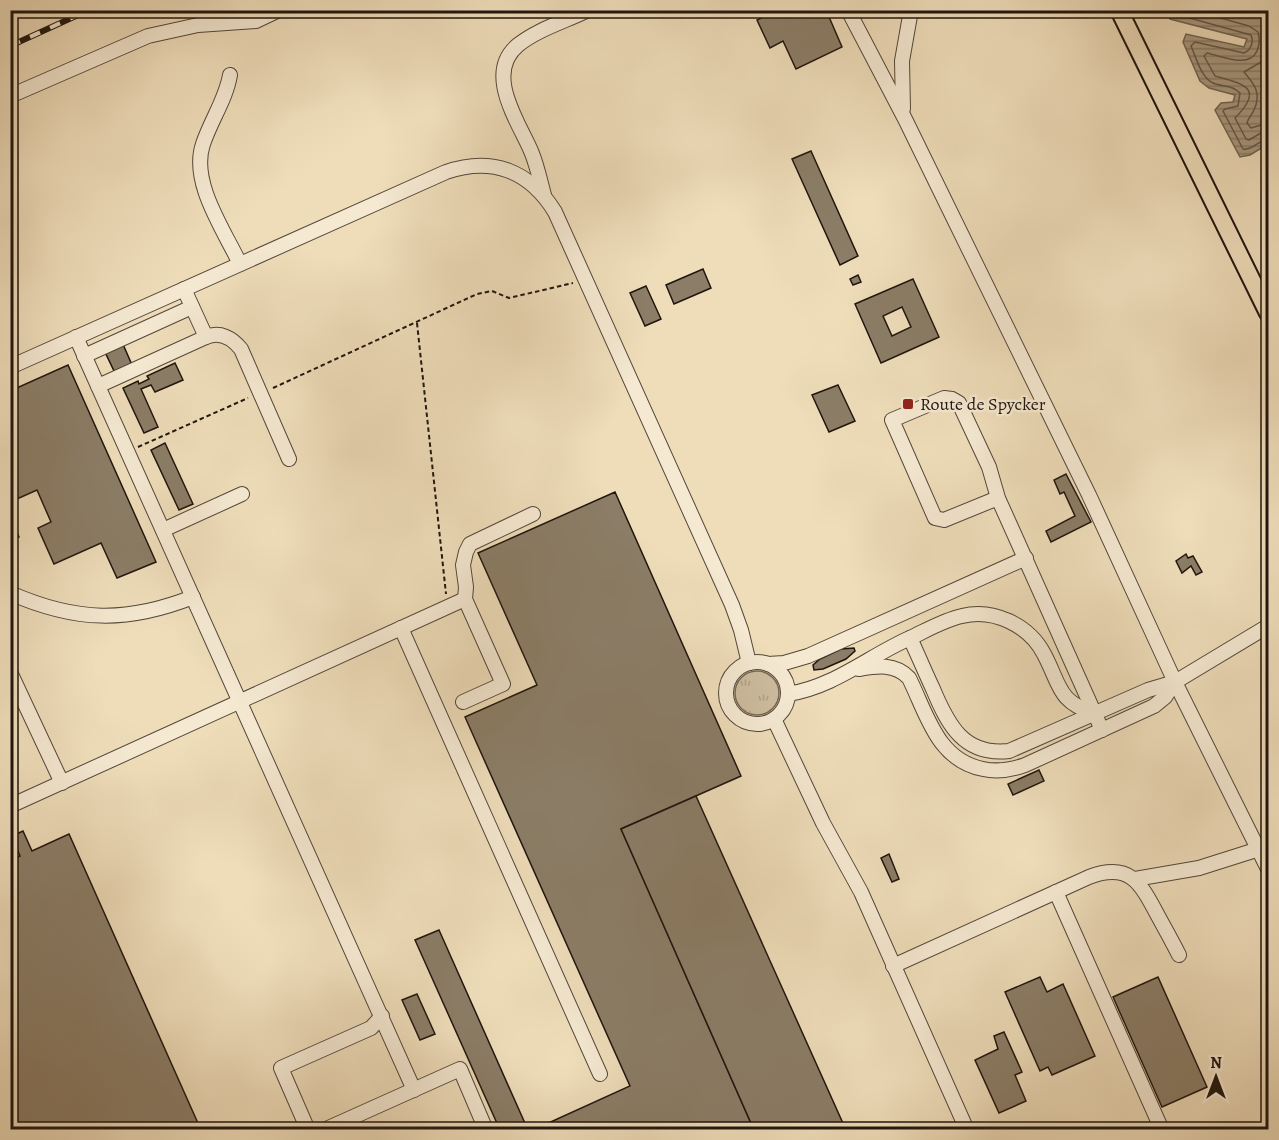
<svg xmlns="http://www.w3.org/2000/svg" width="1279" height="1140" font-family="Alegreya,serif">
	<defs>
		<pattern id="grass-tufts" width="24" height="20" patternUnits="userSpaceOnUse" patternTransform="scale(1.5)"><rect width="24" height="20" fill="#ccbb9d"/><path d="M3 7l-1-3M5 7V3M7 7l1-3M15 17l-1-3M17 17v-4M19 17l1-3" fill="none" stroke="#afa086"/></pattern>
		<pattern id="water-rules" width="6" height="5" patternUnits="userSpaceOnUse" patternTransform="scale(1.5)"><rect width="6" height="5" fill="#a89980"/><path d="M0 2.5h6" fill="none" stroke="#887c67"/></pattern>
	</defs>
	<rect width="100%" height="100%" fill="#efddba"/>
	<filter id="stains"><feTurbulence type="fractalNoise" baseFrequency=".00333" numOctaves="4"/><feColorMatrix values="0 0 0 0 .2 0 0 0 0 .09 0 0 0 0 .02 0 0 0 .5 -.17"/></filter>
	<radialGradient id="worn" r=".72"><stop offset=".6" stop-color="#630" stop-opacity="0"/><stop offset="1" stop-color="#630" stop-opacity=".3"/></radialGradient>
	<circle fill="url(#grass-tufts)" stroke="#766856" stroke-width="1.5" cx="757" cy="693" r="22"/>
	<polygon fill="url(#water-rules)" stroke="#716452" stroke-width="1.5" points="1166,11 1268,11 1268,144 1250,155 1240,157 1215,110 1221,103 1233,102 1235,95 1209,88 1200,81 1183,42 1186,34 1244,47 1247,39 1170,19"/>
	<g fill="none" stroke-linecap="round" stroke-linejoin="round">
		<g stroke="#645747" stroke-width="1.5">
			<path d="M1173 10 1175 14 1251 35C1254 42 1251 50 1244 53L1195 42 1191 46C1196 57 1201 78 1213 83 1222 87 1233 85 1240 93L1238 106 1225 109 1223 111 1243 149C1252 151 1259 140 1268 139"/>
			<path d="M1192 10 1249 26 1258 32C1260 39 1260 44 1257 51 1249 69 1221 56 1207 53L1204 56 1215 76C1244 84 1265 88 1235 118L1246 139 1249 140 1261 133 1268 132"/>
			<path d="M1268 44 1261 62 1244 72C1254 84 1262 93 1254 110 1252 115 1248 118 1247 123L1251 128 1268 123"/>
		</g>
	</g>
	<g fill="#8b7d67" stroke="#1f150e" stroke-width="1.5" fill-rule="evenodd">
		<polygon points="778,10 826,10 842,47 796,69 783,41 770,48 757,20"/>
		<polygon points="811,151 858,256 840,265 792,159"/>
		<polygon points="703,269 711,288 674,304 666,285"/>
		<polygon points="858,275 861,282 853,285 850,279"/>
		<path d="M913 279 939 337 881 363 855 304ZM902 307 911 327 892 336 883 316Z"/>
		<polygon points="646,286 661,319 645,326 630,293"/>
		<polygon points="122,342 132,365 115,373 104,350"/>
		<polygon points="175,363 183,380 155,392 151,385 141,389 158,427 144,433 123,388 138,381 139,384 149,379 147,376"/>
		<polygon points="68,365 156,562 117,578 101,543 54,564 38,528 51,522 37,490 10,502 10,391"/>
		<polygon points="838,385 855,421 829,432 812,395"/>
		<polygon points="165,443 193,504 179,510 151,450"/>
		<polygon points="1066,474 1091,522 1051,542 1046,531 1075,516 1064,492 1060,494 1054,480"/>
		<polygon points="615,492 741,776 621,829 754,1130 533,1130 630,1086 465,717 537,685 478,553"/>
		<polygon points="10,517 19,537 10,542"/>
		<polygon points="1186,554 1188,558 1193,556 1202,572 1196,575 1191,566 1182,573 1176,561"/>
		<polygon points="854,648 855,651 846,659 823,669 814,670 813,665 820,659 841,649"/>
		<polygon points="1039,770 1044,781 1013,795 1008,784"/>
		<polygon points="696,796 846,1130 754,1130 621,829"/>
		<polygon points="23,831 32,851 69,834 201,1130 10,1130 10,860 20,856 12,836"/>
		<polygon points="889,854 899,879 892,882 881,858"/>
		<polygon points="439,930 528,1130 500,1130 415,940"/>
		<polygon points="1040,977 1047,992 1063,984 1095,1056 1052,1075 1048,1067 1040,1071 1005,992"/>
		<polygon points="1158,977 1207,1087 1162,1107 1113,997"/>
		<polygon points="417,994 435,1034 420,1040 402,1000"/>
		<polygon points="1004,1032 1022,1072 1015,1075 1026,1101 999,1113 975,1060 998,1049 994,1036"/>
	</g>
	<g fill="none" stroke-linecap="round" stroke-linejoin="round">
		<g stroke="#534739" stroke-width="16">
			<g id="minor">
				<polyline points="848,10 905,119 1089,495 1175,682 1268,869"/>
				<path d="M230 75C226 99 211 120 203 144 190 182 224 230 240 264"/>
				<polyline points="10,96 148,36 198,25 256,21 279,10"/>
				<polyline points="903,109 902,61 911,10"/>
				<path d="M544 195C540 180 537 165 531 151 518 121 484 73 518 45 538 29 566 21 588 10"/>
				<polyline points="76,337 414,1090"/>
				<path d="M206 337C220 331 232 338 241 349L289 459"/>
				<polyline points="84,356 192,307"/>
				<path d="M10 367 446 172C492 156 530 171 555 212L732 605 741 630 749 663"/>
				<polyline points="98,386 206,337 184,289"/>
				<polyline points="998,498 944,520 935,518 892,420 944,398 952,399 959,403 989,467 998,498 1102,730"/>
				<polyline points="163,530 242,494"/>
				<path d="M10 593C76 622 127 623 193 597"/>
				<polyline points="401,628 600,1074"/>
				<path d="M910 638C927 630 944 620 962 616 993 608 1029 625 1044 654 1061 686 1057 701 1095 714"/>
				<circle cx="757" cy="693" r="31"/>
				<polyline points="768,664 784,663 808,656 1026,558"/>
				<path d="M859 669C877 666 895 663 909 678 927 714 937 760 983 769 997 772 1011 770 1025 765L1154 706 1165 697 1175 682"/>
				<polyline points="10,672 62,783"/>
				<path d="M788 694C834 687 869 656 910 638 918 655 925 672 933 689 948 725 964 756 1009 751L1148 690 1175 682 1268 626"/>
				<polyline points="463,702 503,684 465,599 466,587 463,565 466,552 470,544 533,514"/>
				<polyline points="774,719 823,823 861,892 967,1130"/>
				<polyline points="10,806 465,599"/>
				<polyline points="1135,879 1199,868 1259,849"/>
				<polyline points="1056,892 1162,1130"/>
				<path d="M893 966 1089 877C1129 862 1140 882 1157 914 1164 927 1172 941 1179 955"/>
				<polyline points="308,1130 281,1068 371,1028 382,1016"/>
				<polyline points="324,1130 460,1069 486,1130"/>
			</g>
		</g>
		<g stroke="#1f150e" stroke-width="20">
			<polyline id="major" points="1119,10 1268,313"/>
		</g>
		<g stroke="#1f150e" stroke-width="2" stroke-dasharray="4.5 3" stroke-linecap="butt">
			<polyline points="417,323 446,594"/>
			<polyline points="273,388 477,294 492,291 509,298 573,283"/>
			<polyline points="138,447 248,398"/>
		</g>
		<use href="#minor" stroke="#f5e9d2" stroke-width="14"/>
		<use href="#major" stroke="#efddba" stroke-width="16"/>
		<g stroke="#1f150e" stroke-width="6">
			<polyline id="rail" points="10,46 89,10"/>
		</g>
		<use href="#rail" stroke="#f5e9d2" stroke-width="4" stroke-dasharray="11" stroke-linecap="butt"/>
	</g>
	<rect fill="#8f2418" stroke="#f5e9d2" stroke-width="2" x="902" y="398" width="12" height="12" rx="3"/>
	<g text-anchor="middle" stroke-width="5" stroke-linejoin="round" paint-order="stroke">
		<g font-size="18" fill="#1f150e" stroke="#f5e9d2" text-anchor="start">
			<text x="920" y="410">Route de Spycker</text>
		</g>
	</g>
	<rect width="1279" height="1140" fill="none" stroke="#efddba" stroke-width="36"/>
	<rect x="12" y="12" width="1255" height="1116" fill="none" stroke="#1f150e" stroke-width="3"/>
	<rect x="18" y="18" width="1243" height="1104" fill="none" stroke="#1f150e" stroke-width="1.5"/>
	<g transform="translate(1216 1077)" stroke="#f5e9d2" stroke-width="4.5" paint-order="stroke">
	<path d="M0-4.5L10 22L0 15L-10 22Z" fill="#1f150e"/>
	<text y="-9" font-size="16" font-weight="bold" text-anchor="middle" fill="#1f150e">N</text>
	</g>
	<rect width="100%" height="100%" filter="url(#stains)"/>
	<rect width="100%" height="100%" fill="url(#worn)"/>
</svg>
